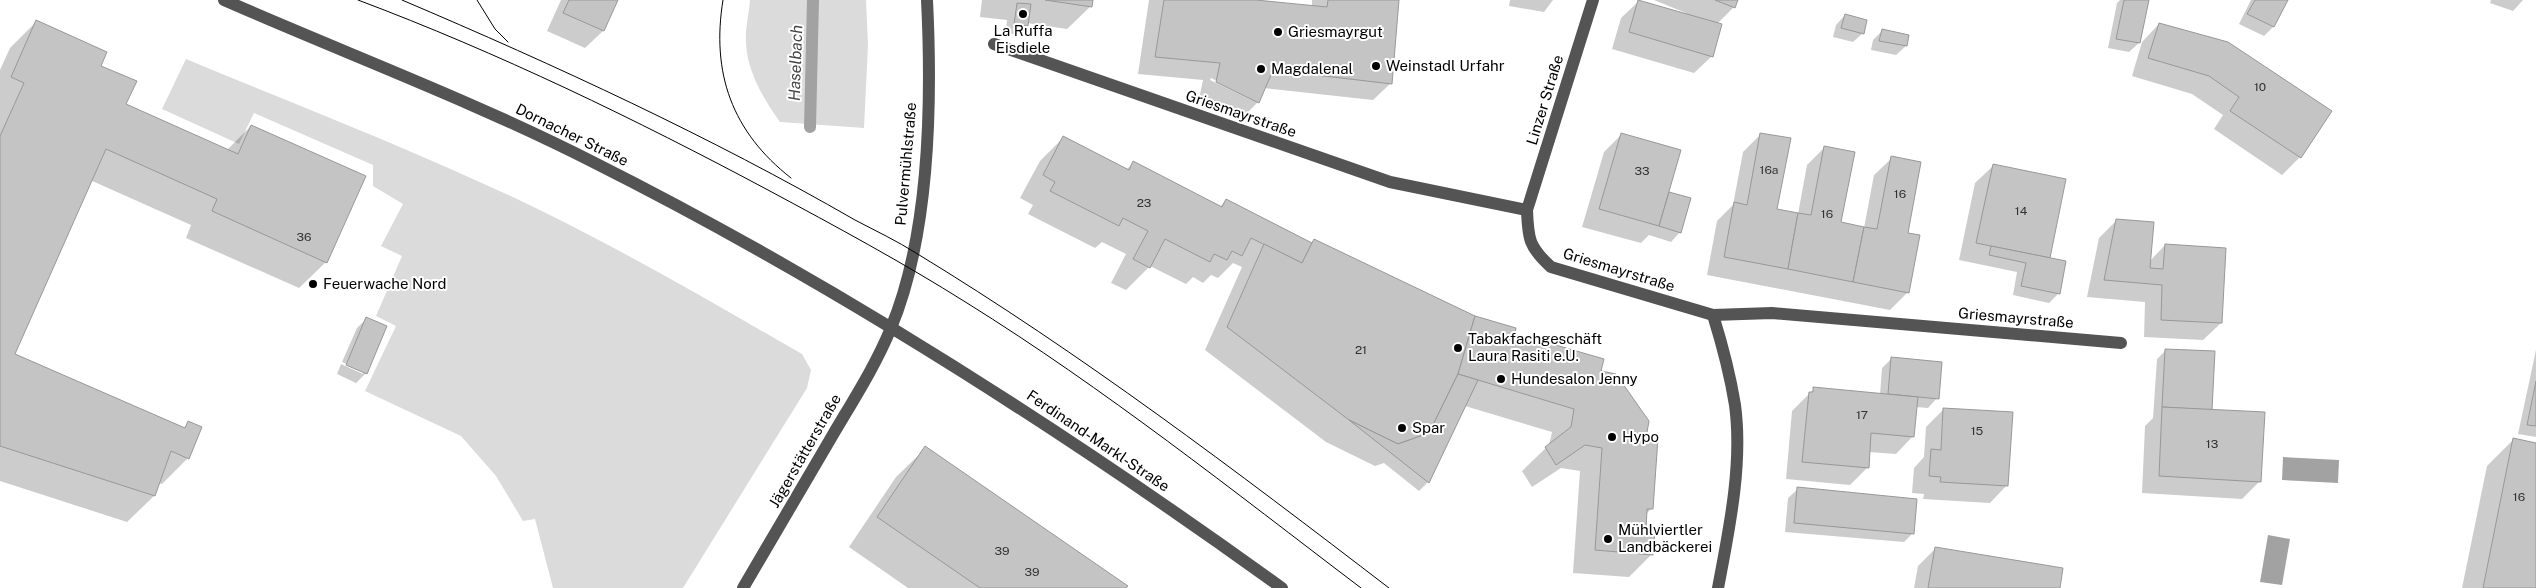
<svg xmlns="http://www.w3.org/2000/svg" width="2536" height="588" font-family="'Public Sans',sans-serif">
	<rect width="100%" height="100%" fill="#fff"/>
	<g fill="#dbdbdb">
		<path d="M750 0H866L868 45 864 128 780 122C764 100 747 71 746 43 745 29 749 14 750 0Z"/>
		<path d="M186 59C309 110 435 158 554 217 638 259 720 307 802 354L811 370 807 388 683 588H553L535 519 523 521 496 476 461 436 365 391 396 326 376 316 402 256 381 246 403 204 373 186V165L254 113 239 144 162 109Z"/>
	</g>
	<g fill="#a2a2a2">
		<polygon points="2283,457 2339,460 2338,483 2282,480"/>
		<polygon points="2268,535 2290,539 2282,585 2260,582"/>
	</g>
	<g fill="#0003" fill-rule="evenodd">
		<polygon points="561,0 617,0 603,31 585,48 547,31"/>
		<polygon points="982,0 1092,0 1091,6 1067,29 1027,23 1018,35 1006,33 1007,20 980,17"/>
		<path d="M1149 0H1243L1312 7V0H1398L1391 83 1373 100 1264 88 1258 102 1241 119 1199 99 1203 80 1138 74ZM1211 78 1252 98V100L1210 80Z"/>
		<polygon points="1510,0 1553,0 1544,12 1509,6"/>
		<polygon points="1654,0 1737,0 1734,7 1717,24 1712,56 1694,73 1612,49 1621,18 1639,1 1685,15 1686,13"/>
		<polygon points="2120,0 2147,0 2139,43 2129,52 2108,48 2117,3"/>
		<polygon points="2251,0 2286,0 2273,27 2264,36 2239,24"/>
		<polygon points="2491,0 2523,0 2513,11 2490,3"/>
		<polygon points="1845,15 1863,33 1853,42 1833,37 1836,25"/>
		<polygon points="37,21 99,66 124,105 227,150 251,126 326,262 299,288 186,238 191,225 90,180 13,354 183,429 188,423 188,458 162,484 158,483 154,496 127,522 0,481 0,70 10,48"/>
		<polygon points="2159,24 2330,111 2300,157 2282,175 2214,129 2223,115 2192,94 2132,76 2142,42"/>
		<polygon points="1883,30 1908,36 1906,46 1896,55 1871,50 1873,40"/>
		<polygon points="1761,134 1776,210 1798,214 1807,165 1825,147 1840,223 1864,228 1874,175 1892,158 1907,234 1908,292 1890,310 1707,275 1717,221 1733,205 1743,152"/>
		<polygon points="1621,135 1667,196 1670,193 1680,232 1671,242 1649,235 1641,243 1582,227 1604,152"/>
		<polygon points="1063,138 1126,170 1133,163 1220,207 1226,200 1311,243 1314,240 1512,339 1531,345 1536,340 1599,372 1644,439 1652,508 1645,515 1644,531 1652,554 1629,577 1573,573 1580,471 1561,468 1532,487 1522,471 1549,445 1552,432 1465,406 1428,482 1419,491 1384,463 1375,466 1326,442 1205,350 1242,267 1233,263 1218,278 1211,275 1203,283 1193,277 1186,284 1150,266 1126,290 1111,283 1126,254 1102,242 1095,248 1028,214 1033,205 1020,198 1040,161"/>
		<polygon points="1993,166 2049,259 2059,293 2049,303 2013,295 2017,272 1959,260 1975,183"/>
		<polygon points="2117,220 2149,262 2165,245 2221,323 2203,340 2144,337 2145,302 2087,297 2099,238"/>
		<polygon points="366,319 366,373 356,383 337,374 341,364 363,374 363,371 342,362 357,328"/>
		<polygon points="2166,350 2260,481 2242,499 2142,493 2145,426 2153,418 2157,359"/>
		<polygon points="2536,350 2536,437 2518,434"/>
		<polygon points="1892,358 1937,398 1928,408 1916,407 1913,436 1896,454 1869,452 1867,468 1850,485 1786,479 1792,411 1814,389 1880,395 1882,368"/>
		<polygon points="1944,409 2007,485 1990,503 1923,499 1924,494 1912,493 1914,468 1924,457 1926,427"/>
		<polygon points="2514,439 2536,444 2536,588 2462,588 2487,466"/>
		<polygon points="926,448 1125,588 908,588 849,547 896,477"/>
		<polygon points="1798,489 1913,533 1904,542 1785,532 1788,498"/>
		<polygon points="1935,549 2058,588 1914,588 1918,566"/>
	</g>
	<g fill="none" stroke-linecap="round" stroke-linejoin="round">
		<polyline stroke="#a2a2a2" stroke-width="12" points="810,127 813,0"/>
	</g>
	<g fill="#c4c4c4" stroke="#989898">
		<polygon points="569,0 618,0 604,31 563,13"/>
		<polygon points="1045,0 1093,0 1092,7"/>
		<polygon points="1164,0 1256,0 1327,7 1328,0 1399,0 1392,84 1273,70 1259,103 1216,82 1220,63 1155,57"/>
		<polygon points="1638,0 1722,24 1713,57 1629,32"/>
		<polygon points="1715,0 1738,0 1735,8"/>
		<polygon points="2124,0 2149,0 2140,43 2116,39"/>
		<polygon points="2255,0 2288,0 2274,27 2247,14"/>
		<polygon points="1017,3 1031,4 1028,26 1014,24"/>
		<polygon points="1845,14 1867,20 1864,34 1841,28"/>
		<polygon points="36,20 107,52 101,66 137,81 126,104 238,154 251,125 366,176 327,263 212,211 217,199 106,149 15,354 185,428 188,421 202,427 189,459 171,451 155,496 0,446 0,136 24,83 11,77"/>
		<polygon points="2159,23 2228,42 2332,111 2301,158 2230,111 2239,97 2209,76 2148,58"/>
		<polygon points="1882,29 1909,35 1907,46 1879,41"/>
		<polygon points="1621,133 1681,150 1659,226 1599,209"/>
		<polygon points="1760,133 1791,138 1777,209 1798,213 1788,269 1724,257 1734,202 1747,205"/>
		<polygon points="1063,136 1129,170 1133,161 1222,207 1226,199 1312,243 1302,263 1251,238 1242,256 1232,251 1227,260 1214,254 1210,262 1165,239 1150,268 1133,259 1148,231 1123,218 1119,226 1050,191 1055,182 1043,175"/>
		<polygon points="1824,146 1855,152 1841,222 1864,227 1853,282 1788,269 1798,213 1811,215"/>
		<polygon points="1891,156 1921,162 1908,233 1920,235 1909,293 1853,282 1864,227 1877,229"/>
		<polygon points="1993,164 2066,179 2050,258 1976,243"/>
		<polygon points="1669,192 1691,198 1681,233 1659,226"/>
		<polygon points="2116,219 2154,222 2150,268 2163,269 2165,244 2226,248 2222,323 2161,320 2162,285 2104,280"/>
		<polygon points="1314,239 1475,316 1458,374 1429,433 1398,444 1349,420 1227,327 1264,244 1302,263"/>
		<polygon points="1991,246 2066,261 2060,294 2021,286 2026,263 1989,255"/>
		<polygon points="1475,316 1516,328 1514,338 1533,344 1535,339 1604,359 1601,371 1616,374 1649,421 1646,438 1658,438 1653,509 1647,509 1646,530 1655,531 1653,555 1595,550 1602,448 1585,445 1556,465 1545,447 1571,427 1574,409 1458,374"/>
		<polygon points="366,317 387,326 367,374 346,365"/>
		<polygon points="2165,349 2215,351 2212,410 2162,407"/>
		<polygon points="1891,357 1942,362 1939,399 1888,394"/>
		<polygon points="1458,374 1478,380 1429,483 1349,420 1398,444 1429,433"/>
		<polygon points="2536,381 2536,426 2527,425"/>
		<polygon points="1813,387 1918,397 1914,437 1871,433 1869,468 1802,462 1809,392 1813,392"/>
		<polygon points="2162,407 2265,412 2261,482 2159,476"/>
		<polygon points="1943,408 2013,412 2008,486 1940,482 1941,477 1929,476 1931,449 1941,450"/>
		<polygon points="2513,438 2536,443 2536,588 2483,588"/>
		<polygon points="925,446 1128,586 1126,588 980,588 877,517"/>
		<polygon points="1797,487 1917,499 1914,534 1794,523"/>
		<polygon points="1935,547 2063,568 2060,588 1928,588"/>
	</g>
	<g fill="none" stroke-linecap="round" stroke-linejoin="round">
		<g stroke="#545454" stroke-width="12">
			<path d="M224 0C347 54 473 101 593 162 834 283 1063 430 1282 588"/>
			<path d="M1593 0 1527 210C1528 239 1529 247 1551 267L1713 315 1772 313 2121 343"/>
			<polyline points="994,44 1390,182 1527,210"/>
			<path d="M1713 315C1722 344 1730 374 1735 405 1743 464 1729 530 1718 588"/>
			<path d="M743 588C772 538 802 488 831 438 852 402 875 367 891 328 930 234 932 101 927 0"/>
		</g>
		<g stroke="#000" stroke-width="1">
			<path d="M358 0C499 53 635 119 768 190 835 226 902 262 967 303 1105 389 1232 490 1361 588"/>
			<path d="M402 0C557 66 709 136 855 220 876 231 897 241 916 253 1082 354 1235 470 1389 588"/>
			<polyline points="477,0 495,29 508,42"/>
			<path d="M723 0C711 73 732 132 791 178"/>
		</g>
	</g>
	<g fill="#000" stroke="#fff" stroke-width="2">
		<circle cx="1023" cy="14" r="5"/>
		<circle cx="1278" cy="32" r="5"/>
		<circle cx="1376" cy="66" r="5"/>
		<circle cx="1261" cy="69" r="5"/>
		<circle cx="313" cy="284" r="5"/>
		<circle cx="1458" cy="348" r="5"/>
		<circle cx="1501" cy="379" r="5"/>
		<circle cx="1402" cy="428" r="5"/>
		<circle cx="1612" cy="437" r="5"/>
		<circle cx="1608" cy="539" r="5"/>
	</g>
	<g text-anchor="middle" stroke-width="4" stroke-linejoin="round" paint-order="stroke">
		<g font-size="12" fill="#313131">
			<text x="2260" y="91">10</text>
			<text x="1769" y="174">16a</text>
			<text x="1642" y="175">33</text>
			<text x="1900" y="198">16</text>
			<text x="1144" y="207">23</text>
			<text x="2021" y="215">14</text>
			<text x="1827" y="218">16</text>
			<text x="304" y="241">36</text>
			<text x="1361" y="354">21</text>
			<text x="1862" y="419">17</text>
			<text x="1977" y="435">15</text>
			<text x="2212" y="448">13</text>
			<text x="2519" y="501">16</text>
			<text x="1002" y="555">39</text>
			<text x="1032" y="576">39</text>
		</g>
		<g font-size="15" fill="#000" stroke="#fff" text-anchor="start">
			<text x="1023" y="36" text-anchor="middle">La Ruffa<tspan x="1023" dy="17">Eisdiele</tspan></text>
			<text x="1288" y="37">Griesmayrgut</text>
			<text x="1386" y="71">Weinstadl Urfahr</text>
			<text x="1271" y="74">Magdalenal</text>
			<text x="323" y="289">Feuerwache Nord</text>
			<text x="1468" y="344">Tabakfachgeschäft<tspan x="1468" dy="17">Laura Rasiti e.U.</tspan></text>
			<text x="1511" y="384">Hundesalon Jenny</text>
			<text x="1412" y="433">Spar</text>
			<text x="1622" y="442">Hypo</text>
			<text x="1618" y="535">Mühlviertler<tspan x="1618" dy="17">Landbäckerei</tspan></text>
		</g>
		<g font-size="15" fill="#000" stroke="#fff">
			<text transform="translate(1545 100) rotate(-73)" y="5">Linzer Straße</text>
			<text transform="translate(1241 114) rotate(19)" y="5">Griesmayrstraße</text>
			<text transform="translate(572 135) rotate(26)" y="5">Dornacher Straße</text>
			<text transform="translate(906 164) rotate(-85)" y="5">Pulvermühlstraße</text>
			<text transform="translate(1619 270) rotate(17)" y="5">Griesmayrstraße</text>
			<text transform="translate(2016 318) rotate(5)" y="5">Griesmayrstraße</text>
			<text transform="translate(1098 441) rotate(34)" y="5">Ferdinand-Markl-Straße</text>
			<text transform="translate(805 451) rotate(-60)" y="5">Jägerstätterstraße</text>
		</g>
		<g font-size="16" font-style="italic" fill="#434343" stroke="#fff">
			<text transform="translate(795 63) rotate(-88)" y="6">Haselbach</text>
		</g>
	</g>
</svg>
